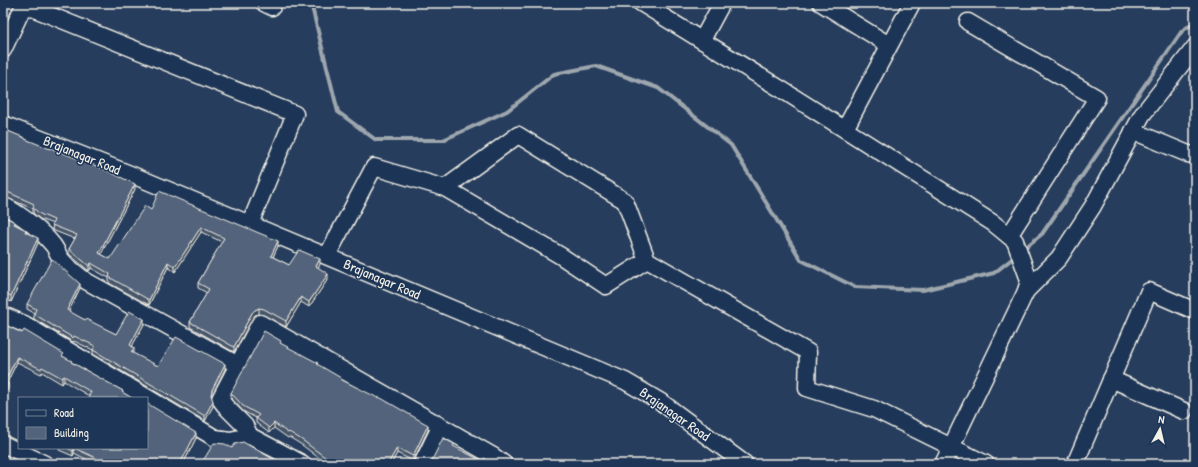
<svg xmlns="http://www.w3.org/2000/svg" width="1198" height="467" font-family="'Patrick Hand',sans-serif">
	<rect width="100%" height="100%" fill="#263d5d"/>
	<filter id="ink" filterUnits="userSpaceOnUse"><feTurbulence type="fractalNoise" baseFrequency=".025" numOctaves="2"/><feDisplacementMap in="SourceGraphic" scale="8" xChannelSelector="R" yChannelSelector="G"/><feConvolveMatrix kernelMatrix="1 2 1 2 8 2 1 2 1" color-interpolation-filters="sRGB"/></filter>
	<g filter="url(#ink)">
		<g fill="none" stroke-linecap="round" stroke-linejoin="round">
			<g stroke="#9fa7ae" stroke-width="4">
				<polyline points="311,3 338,112 376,140 443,140 507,111 554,74 596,66 658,88 731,145 801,260 855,287 923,290 994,273 1017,255"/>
				<polyline points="1022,250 1042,234 1182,31 1195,22"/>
			</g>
			<g stroke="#f4f1e8" stroke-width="19">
				<g id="street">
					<polyline points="264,3 272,7"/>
					<polyline points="641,3 784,91 993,223 1015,241 1029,280 1026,291"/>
					<polyline points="821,3 889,45"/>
					<polyline points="25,5 295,114 250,224"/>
					<polyline points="968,22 1097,98 1009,236"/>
					<polyline points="702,40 722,3"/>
					<polyline points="3,50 25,3"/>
					<polyline points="3,124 130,174 625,381 661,402 745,464"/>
					<polyline points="845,129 912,3"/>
					<polyline points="1133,131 1188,154 1195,155"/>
					<polyline points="445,188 518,135 625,201 647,260 808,352 807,388 874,409 986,464"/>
					<path d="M3 205C21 215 40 229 53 245 56 249 58 254 61 259 68 268 77 274 86 281L238 365"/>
					<polyline points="327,256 374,167 445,188 561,256 606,286 647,260"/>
					<polyline points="3,315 24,324 215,438 230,440 250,436"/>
					<polyline points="1111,379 1184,411"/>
					<polyline points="3,444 45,464"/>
					<polyline points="303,464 250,436 245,426 226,407 220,399 260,323 493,456 504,464"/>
					<polyline points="422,464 440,427"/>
					<polyline points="943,464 1026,291 1059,258 1093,206 1142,115 1195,47"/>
					<polyline points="1075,464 1149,291 1195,311"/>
				</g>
			</g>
			<use href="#street" stroke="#1d3557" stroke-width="16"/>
		</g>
		<g fill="#47566a" stroke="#f4f1e8">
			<polygon points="3,129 135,189 101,254 110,259 151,210 278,246 273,257 289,265 320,264 318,267 328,279 309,307 301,302 286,327 264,315 259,314 255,315 252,319 234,352 190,327 190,322 207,293 198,288 198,283 222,242 201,232 175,272 168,267 149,305 109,283 109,278 91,268 89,271 69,254 69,249 75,239 52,230 53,224 40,219 33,213 33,209 3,196"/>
			<polygon points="3,210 5,217 15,225 26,232 38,243 11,302 3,298"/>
			<polygon points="80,288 68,312 85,320 116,334 144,324 132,346 134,352 133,354 158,366 225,369 211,397 213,406 205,421 93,354 93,350 74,341 73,342 34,319 34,313 27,309 27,304"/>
			<polygon points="3,324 64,357 72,363 123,391 89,396 64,381 62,384 42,372 41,374 17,362 7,382 8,388 3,398"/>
			<polygon points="281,344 428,430 413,461 397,453 391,464 324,464 324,462 302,445 289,437 288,438 274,428 269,433 256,423 256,418 243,411 231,398 231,393"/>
			<polygon points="196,438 183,464 94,464 94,463 74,453 73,456 59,450 59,448 147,448"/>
		</g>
		<g fill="#394656" stroke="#f4f1e8">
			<polygon points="135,184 135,189 99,258 99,253"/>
			<polygon points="201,227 201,232 175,272 175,267"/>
			<polygon points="38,238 38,243 11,302 11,296"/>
			<polygon points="278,241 278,246 271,261 271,256"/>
			<polygon points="320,259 320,264 316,271 316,266"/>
			<polygon points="168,262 168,267 149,305 149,300"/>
			<polygon points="91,263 91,268 89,271 89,266"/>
			<polygon points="328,274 328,279 309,307 309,302"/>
			<polygon points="80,284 80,288 67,315 67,310"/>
			<polygon points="301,297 301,302 286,327 286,321"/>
			<polygon points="259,308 259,314 255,315 252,319 234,352 234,347 252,313 255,310"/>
			<polygon points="144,319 144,324 130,350 130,345"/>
			<polygon points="134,348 134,352 131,357 131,352"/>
			<polygon points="17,357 17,362 5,386 5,381"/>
			<polygon points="225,364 225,369 212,395 211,400 212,390"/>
			<polygon points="64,376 64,381 62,384 62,378"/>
			<polygon points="8,383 8,388 3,398 3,393"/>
			<polygon points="213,401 213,406 205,421 205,416"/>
			<polygon points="274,423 274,428 269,433 269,428"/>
			<polygon points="428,425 428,430 413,461 413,456"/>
			<polygon points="196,433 196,438 183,464 180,464"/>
			<polygon points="74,448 74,453 73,456 73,451"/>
			<polygon points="397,448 397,453 391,464 388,464"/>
		</g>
		<g fill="#52647b" stroke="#f4f1e8">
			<polygon points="3,129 25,138 25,139 50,149 50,148 99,167 135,184 99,253 110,259 145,206 151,210 159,191 278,241 271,256 289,265 299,250 320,259 316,266 328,274 309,302 301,297 286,321 264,309 259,308 255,310 252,313 234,347 190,322 209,289 198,283 224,238 201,227 175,267 168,262 149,300 109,277 110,274 91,263 89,266 69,249 77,235 52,225 54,220 40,214 33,208 34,204 3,190"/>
			<polygon points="3,210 5,212 3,216"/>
			<polygon points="3,216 15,222 14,224 26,230 25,232 38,238 11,296 3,292"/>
			<polygon points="52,259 80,284 67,310 85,320 86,319 116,334 129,311 144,319 130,345 134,348 131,352 158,366 176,337 225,364 212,390 211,395 213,401 205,416 93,350 95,346 74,336 73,338 34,314 36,309 27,304"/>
			<polygon points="3,324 22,333 24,330 64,354 62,356 72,361 71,362 123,391 122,392 132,398 88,398 91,392 64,376 62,378 42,367 41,369 17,357 5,381 8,383 3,393"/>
			<polygon points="264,331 281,341 280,343 318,363 317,364 341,378 340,379 378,398 379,397 428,425 413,456 397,448 388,464 329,464 324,461 326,458 302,440 289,432 288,433 274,423 269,428 256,418 259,415 243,406 231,393"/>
			<polygon points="148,404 196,433 180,464 154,464 152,463 151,464 97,464 94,462 96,458 74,448 73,451 67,448 147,448 147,405"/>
			<polygon points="443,438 454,444 453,446 482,461 484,458 493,464 430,464"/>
			<polygon points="243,442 275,460 272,464 201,464 214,443 225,444 232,448 235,444"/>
			<polygon points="11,460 22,464 9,464"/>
		</g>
	</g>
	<g text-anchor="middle" stroke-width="3" stroke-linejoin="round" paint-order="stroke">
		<g font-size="14" fill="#f4f1e8" stroke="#1d3557">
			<text transform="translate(82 155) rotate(22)" y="5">Brajanagar Road</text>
			<text transform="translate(382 279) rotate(23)" y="5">Brajanagar Road</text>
			<text transform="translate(675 414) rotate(35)" y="5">Brajanagar Road</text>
		</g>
	</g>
	<rect width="1198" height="467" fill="none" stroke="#1d3557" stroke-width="16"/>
	<rect x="8" y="8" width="1182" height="451" fill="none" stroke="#f4f1e8" stroke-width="1.5" filter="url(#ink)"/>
	<rect x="18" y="397" width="130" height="52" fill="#1d3557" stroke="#738091"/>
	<rect x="26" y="410" width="20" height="6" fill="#1d3557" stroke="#738091"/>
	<text x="54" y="417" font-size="12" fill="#f4f1e8">Road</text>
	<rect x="26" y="427" width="20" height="12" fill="#52647b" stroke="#738091"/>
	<text x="54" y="437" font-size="12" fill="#f4f1e8">Building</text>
	<g transform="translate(1160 429) rotate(8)" stroke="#1d3557" stroke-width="3" paint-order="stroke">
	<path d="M0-3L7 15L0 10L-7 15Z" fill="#f4f1e8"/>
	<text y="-6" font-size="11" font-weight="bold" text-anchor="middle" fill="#f4f1e8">N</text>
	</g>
</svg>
